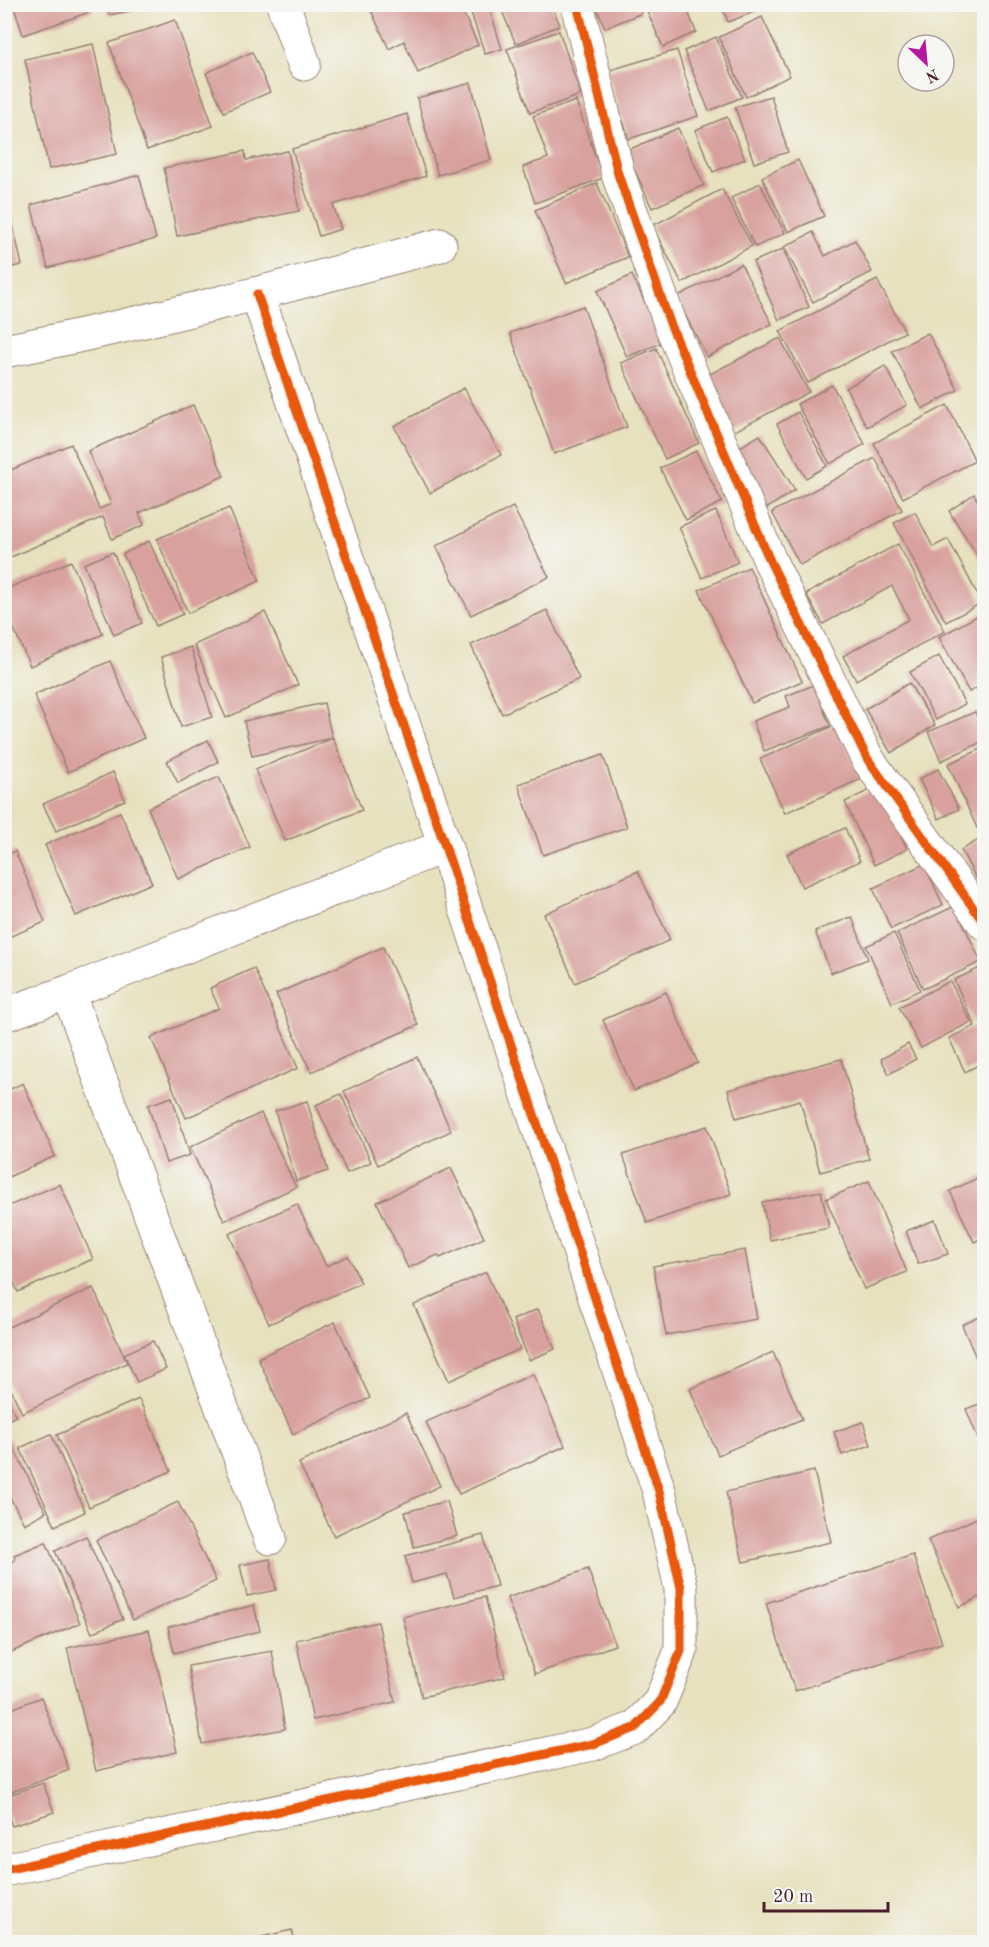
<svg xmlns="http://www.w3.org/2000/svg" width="989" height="1947" font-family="'Old Standard TT',serif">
	<rect width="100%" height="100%" fill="#f6f6f2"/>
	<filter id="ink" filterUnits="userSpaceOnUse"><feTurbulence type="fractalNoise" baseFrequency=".0167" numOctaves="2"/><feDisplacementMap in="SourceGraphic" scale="12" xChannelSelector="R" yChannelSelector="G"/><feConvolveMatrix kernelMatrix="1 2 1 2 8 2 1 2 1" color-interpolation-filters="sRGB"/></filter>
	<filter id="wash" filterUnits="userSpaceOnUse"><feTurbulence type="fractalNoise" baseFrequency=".008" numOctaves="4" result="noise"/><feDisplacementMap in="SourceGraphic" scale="24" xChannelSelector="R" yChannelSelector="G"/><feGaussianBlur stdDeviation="1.35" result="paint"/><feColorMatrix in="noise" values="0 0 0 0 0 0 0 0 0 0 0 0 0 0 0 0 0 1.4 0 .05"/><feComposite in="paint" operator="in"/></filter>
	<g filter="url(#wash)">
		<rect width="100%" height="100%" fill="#e7e1be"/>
		<g id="blocks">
			<g fill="#d8a19e">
				<polygon points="13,4 91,4 93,11 23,35"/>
				<polygon points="107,4 158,4 158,6 109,15"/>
				<polygon points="368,4 459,4 478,45 418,73 404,41 389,49"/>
				<polygon points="488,4 502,49 485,54 470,10"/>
				<polygon points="499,4 551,4 560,25 516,44"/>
				<polygon points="595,4 638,4 642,13 605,28"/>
				<polygon points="644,4 685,4 696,32 663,47"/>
				<polygon points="721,4 762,4 764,8 728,22"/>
				<polygon points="762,17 790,76 746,97 719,37"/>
				<polygon points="175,20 213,126 147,150 109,43"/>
				<polygon points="559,31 581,95 530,113 507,49"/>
				<polygon points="716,37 742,97 709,111 684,51"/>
				<polygon points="93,44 117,154 49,169 25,59"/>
				<polygon points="677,50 698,116 629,139 607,71"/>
				<polygon points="252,52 270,92 224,112 206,73"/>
				<polygon points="471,83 491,160 438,175 417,98"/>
				<polygon points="771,96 788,152 754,163 735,107"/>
				<polygon points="576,101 603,178 535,203 523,167 548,158 533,116"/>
				<polygon points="407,114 426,176 333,205 341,229 319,236 292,149"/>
				<polygon points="727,117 745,159 713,172 695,130"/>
				<polygon points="678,128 704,185 652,208 626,151"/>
				<polygon points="245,151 246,160 288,151 299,211 177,236 164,168"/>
				<polygon points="798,160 824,216 788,232 762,177"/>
				<polygon points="139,175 156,239 48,268 31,205"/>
				<polygon points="597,183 628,257 566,283 535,210"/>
				<polygon points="760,183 785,233 755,247 731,198"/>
				<polygon points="722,189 752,246 682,283 652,226"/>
				<polygon points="7,199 22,265 4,269 4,200"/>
				<polygon points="813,232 825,256 855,240 872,272 813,302 784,247"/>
				<polygon points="783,249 809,307 779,320 753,262"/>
				<polygon points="741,264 772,324 707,357 676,297"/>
				<polygon points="632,275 663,342 627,357 597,291"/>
				<polygon points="877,280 905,332 808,383 780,331"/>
				<polygon points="583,306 627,427 554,454 510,333"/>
				<polygon points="928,333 958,390 922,409 892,351"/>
				<polygon points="780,338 809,392 731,433 702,378"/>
				<polygon points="656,348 699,443 665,459 621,363"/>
				<polygon points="885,366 907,405 867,427 846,388"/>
				<polygon points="832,385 865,444 830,464 797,404"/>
				<polygon points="464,388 501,455 430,493 394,426"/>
				<polygon points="193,405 224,476 139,513 144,525 112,539 103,517 4,560 4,473 71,444 99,509 111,504 88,451"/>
				<polygon points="947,405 975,461 903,498 874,443"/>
				<polygon points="798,412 827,466 806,478 777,424"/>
				<polygon points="760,435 795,490 766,509 730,453"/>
				<polygon points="696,451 722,502 686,520 660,468"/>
				<polygon points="875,458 902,510 800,565 772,512"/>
				<polygon points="974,494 984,511 984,566 949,511"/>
				<polygon points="513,507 549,577 471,615 436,546"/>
				<polygon points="229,508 260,581 188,613 157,539"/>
				<polygon points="716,511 738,562 702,578 679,527"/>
				<polygon points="915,512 933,547 948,539 982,603 946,622 894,523"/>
				<polygon points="149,541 183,614 156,626 123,554"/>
				<polygon points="898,544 945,631 856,680 843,656 909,619 892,586 823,624 806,594"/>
				<polygon points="113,552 142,623 114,635 84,564"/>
				<polygon points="71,561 103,634 30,666 4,606 4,590"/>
				<polygon points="749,567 802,681 752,703 699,590"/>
				<polygon points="547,610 579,679 502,714 471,645"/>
				<polygon points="265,612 298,685 226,718 194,645"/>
				<polygon points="984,612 984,684 969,692 939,637"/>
				<polygon points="191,647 212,717 181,727 161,657"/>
				<polygon points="939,656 965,704 936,720 910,672"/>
				<polygon points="110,661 144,738 68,772 34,695"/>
				<polygon points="909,683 935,725 891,753 865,709"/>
				<polygon points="814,685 830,726 764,751 753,721 790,707 786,696"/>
				<polygon points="324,703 332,738 252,756 244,721"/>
				<polygon points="975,712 984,734 984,741 941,761 928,732"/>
				<polygon points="837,724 861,779 785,813 760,759"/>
				<polygon points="333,738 362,810 285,841 255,770"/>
				<polygon points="208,740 218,762 178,783 167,761"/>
				<polygon points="981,749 984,756 984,825 977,828 948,764"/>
				<polygon points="603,755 627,827 543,855 518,784"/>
				<polygon points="938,769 959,809 939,819 919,779"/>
				<polygon points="113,772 125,800 56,831 43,804"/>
				<polygon points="219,777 250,847 178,879 148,808"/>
				<polygon points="878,786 907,849 874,865 845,802"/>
				<polygon points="120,812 152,883 76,916 45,845"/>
				<polygon points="845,828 860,861 802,887 787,854"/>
				<polygon points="984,837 984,893 961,850"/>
				<polygon points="15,851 45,922 4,939 4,856"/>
				<polygon points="924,864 943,905 891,929 873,888"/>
				<polygon points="638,871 670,940 575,983 544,914"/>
				<polygon points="955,906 981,962 923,989 897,933"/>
				<polygon points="852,917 868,959 831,973 815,931"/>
				<polygon points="894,933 920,990 892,1003 866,946"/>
				<polygon points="383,947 418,1025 311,1072 276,994"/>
				<polygon points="984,966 984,1062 965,1072 949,1038 975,1026 954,980"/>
				<polygon points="254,968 298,1068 186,1118 151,1038 219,1008 210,988"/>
				<polygon points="950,981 971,1022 921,1048 899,1007"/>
				<polygon points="666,992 698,1063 634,1091 603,1020"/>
				<polygon points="908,1044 916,1059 889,1074 881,1059"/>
				<polygon points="417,1057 451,1131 378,1165 344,1091"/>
				<polygon points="841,1059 869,1159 820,1172 800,1100 736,1118 728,1090"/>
				<polygon points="23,1083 55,1156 4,1179 4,1092"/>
				<polygon points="341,1094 371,1162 347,1173 316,1105"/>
				<polygon points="172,1097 190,1155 166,1163 148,1105"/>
				<polygon points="307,1101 328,1171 296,1181 275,1111"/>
				<polygon points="261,1113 296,1187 224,1221 190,1147"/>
				<polygon points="707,1126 731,1194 647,1223 623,1155"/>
				<polygon points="451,1168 484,1238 440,1258 438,1255 408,1268 377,1202"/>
				<polygon points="984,1175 984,1237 974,1242 950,1191"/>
				<polygon points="869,1181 907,1272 864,1289 826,1199"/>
				<polygon points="60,1184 93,1259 18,1292 4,1262 4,1208"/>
				<polygon points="821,1191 829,1228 770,1240 762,1202"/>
				<polygon points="297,1204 326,1266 348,1256 361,1283 269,1324 229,1234"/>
				<polygon points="935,1220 948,1254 918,1264 906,1231"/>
				<polygon points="745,1250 757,1319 666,1335 653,1266"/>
				<polygon points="486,1272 520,1349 449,1381 414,1305"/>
				<polygon points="93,1288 127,1363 22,1413 4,1375 4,1329"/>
				<polygon points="538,1309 555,1349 529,1360 513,1320"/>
				<polygon points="984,1315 984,1373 983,1374 962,1325"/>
				<polygon points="335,1322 370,1398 293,1434 258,1358"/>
				<polygon points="153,1341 166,1369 137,1382 124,1354"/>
				<polygon points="773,1352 802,1419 718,1455 690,1389"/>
				<polygon points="533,1374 565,1446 459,1494 426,1422"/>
				<polygon points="4,1394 16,1416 4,1422"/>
				<polygon points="139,1399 171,1471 89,1507 57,1435"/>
				<polygon points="984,1402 984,1453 966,1409"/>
				<polygon points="406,1413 440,1486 334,1536 299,1463"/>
				<polygon points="863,1422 871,1445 842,1455 834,1432"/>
				<polygon points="51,1434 85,1512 55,1526 20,1448"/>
				<polygon points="9,1439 46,1512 24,1524 4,1486 4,1441"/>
				<polygon points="814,1471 831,1542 743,1562 726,1492"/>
				<polygon points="447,1501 457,1536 414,1547 405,1512"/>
				<polygon points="178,1502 216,1581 133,1620 96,1540"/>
				<polygon points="979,1517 984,1529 984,1595 959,1607 928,1540"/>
				<polygon points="483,1535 497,1586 454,1597 447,1574 412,1583 405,1556"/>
				<polygon points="86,1536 123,1619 92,1633 55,1551"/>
				<polygon points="46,1542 80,1623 4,1655 4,1565 15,1560 14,1555"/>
				<polygon points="913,1555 942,1643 795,1691 766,1603"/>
				<polygon points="270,1559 276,1590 247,1596 240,1565"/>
				<polygon points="588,1569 615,1645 535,1674 507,1598"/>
				<polygon points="485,1597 505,1677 422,1697 403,1617"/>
				<polygon points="254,1605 260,1631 174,1653 168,1627"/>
				<polygon points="378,1622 395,1702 313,1720 296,1640"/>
				<polygon points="149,1630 177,1752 96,1771 67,1648"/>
				<polygon points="272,1651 285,1729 202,1744 188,1666"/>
				<polygon points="41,1697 69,1770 4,1795 4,1712"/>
				<polygon points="43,1783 54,1812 12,1826 4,1805 4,1797"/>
				<polygon points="292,1930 295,1942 239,1942"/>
			</g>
		</g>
	</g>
	<g filter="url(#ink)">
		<use href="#blocks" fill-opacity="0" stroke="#988074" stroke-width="1.5"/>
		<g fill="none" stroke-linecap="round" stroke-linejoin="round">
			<g stroke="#988074" stroke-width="35">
				<g id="street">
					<polyline points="283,4 304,64"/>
					<polyline points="577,4 618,174 670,323 770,561 867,758 984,923"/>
					<path d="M4 351C151 323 295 284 440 245"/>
					<polyline points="68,992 270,1538"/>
					<polyline points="4,1015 68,992 445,846"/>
					<polyline points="4,1870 593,1744 635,1728 660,1702 681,1651 681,1588 659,1491 445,846 257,294"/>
				</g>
			</g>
			<use href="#street" stroke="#fff" stroke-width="33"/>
			<g stroke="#f6f6f2" stroke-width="13">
				<g id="cycleway">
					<polyline points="577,4 618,174 670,323 770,561 867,758 984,923"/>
					<polyline points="4,1870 593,1744 635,1728 660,1702 681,1651 681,1588 659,1491 445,846 257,294"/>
				</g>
			</g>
			<use href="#cycleway" stroke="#e8590c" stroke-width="9"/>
		</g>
	</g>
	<rect width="989" height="1947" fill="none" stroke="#f6f6f2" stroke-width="24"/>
	<g transform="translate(926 63) rotate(154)"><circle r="28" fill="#f6f6f2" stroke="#b1a0a2" stroke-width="1.5"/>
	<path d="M0-4.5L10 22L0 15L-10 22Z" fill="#b5179e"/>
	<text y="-9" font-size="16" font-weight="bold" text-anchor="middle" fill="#4a1f2b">N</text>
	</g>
	<path d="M764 1902v9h124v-9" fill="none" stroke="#4a1f2b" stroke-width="3"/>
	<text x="773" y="1902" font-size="18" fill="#4a1f2b" stroke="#f6f6f2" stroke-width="4.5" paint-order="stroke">20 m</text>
</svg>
